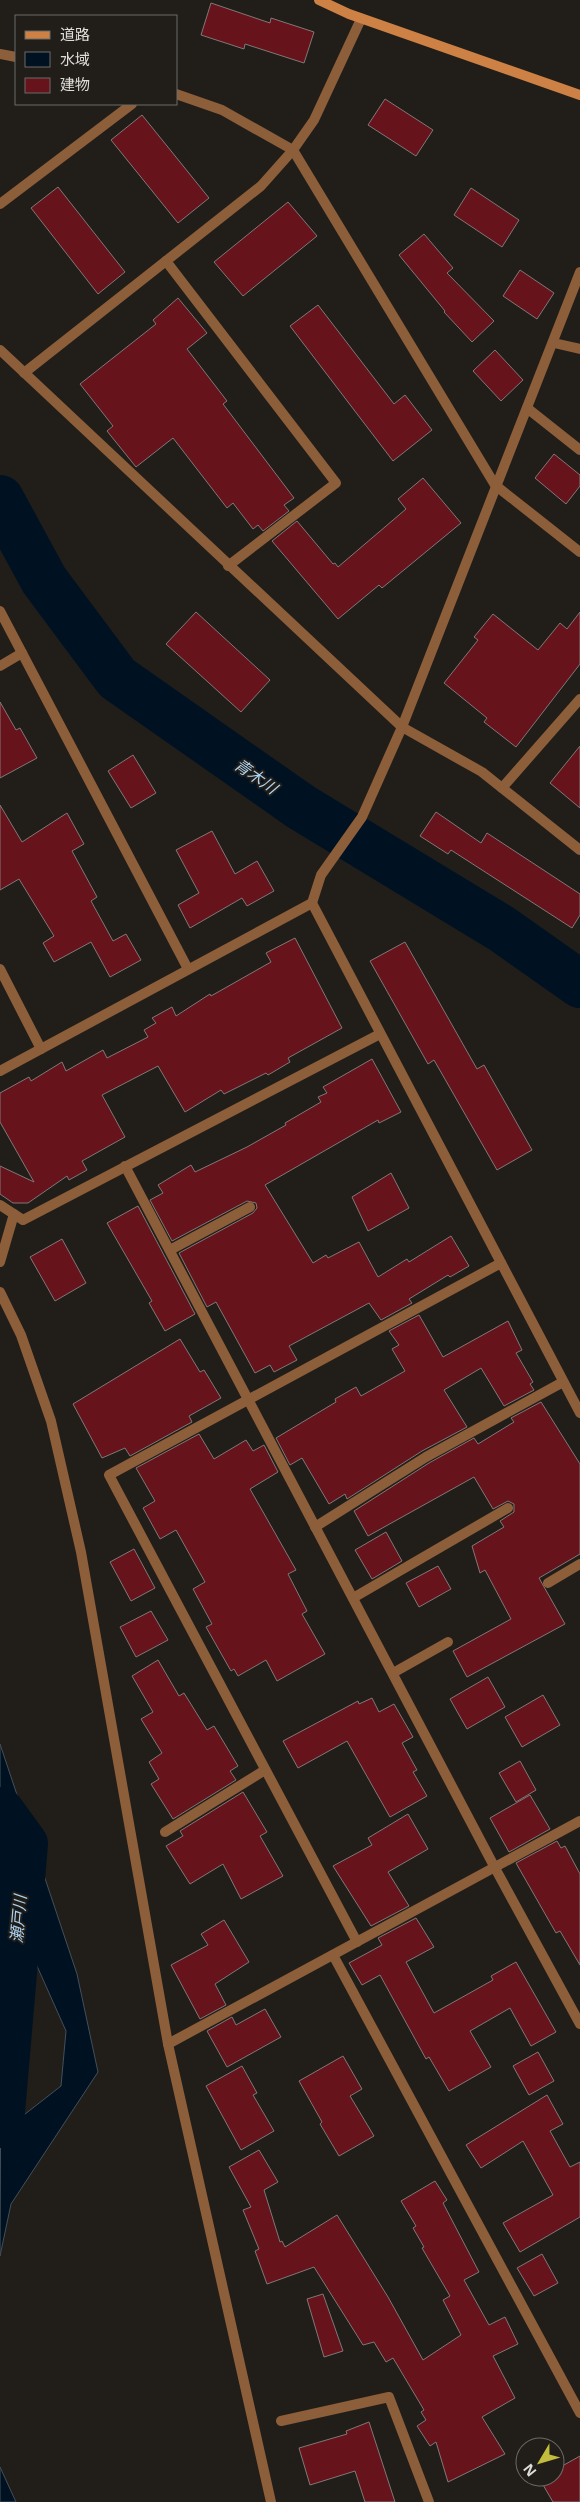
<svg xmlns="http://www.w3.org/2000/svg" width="580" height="2502" font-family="'Open Sans','Noto Sans JP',sans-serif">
	<rect width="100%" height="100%" fill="#211e1a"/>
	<g fill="#001222" stroke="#434f59">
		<polygon points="0,1744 77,1974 98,2072 11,2204 0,2256 1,2036 11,2125 61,2086 66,2031 0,1883"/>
		<polygon points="0,2467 16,2502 0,2502"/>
	</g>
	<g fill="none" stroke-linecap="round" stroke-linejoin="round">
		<g stroke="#001222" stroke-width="48">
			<polyline points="0,499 44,580 117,678 301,807 502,929 580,984"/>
			<polyline points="0,1811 24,1844 0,2124"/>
		</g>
	</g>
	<g fill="#67131c" stroke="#807877">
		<polygon points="211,3 270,23 271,18 314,32 304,63 245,44 244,49 201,35"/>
		<polygon points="385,99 433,130 416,156 368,125"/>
		<polygon points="142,115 209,198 178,223 111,140"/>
		<polygon points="58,187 125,272 98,294 31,208"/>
		<polygon points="471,188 519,220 502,247 454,215"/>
		<polygon points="288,202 317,236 243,296 214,262"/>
		<polygon points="424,234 453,268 447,273 494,321 472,342 444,312 445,311 399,255"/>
		<polygon points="520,270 554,293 537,319 503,296"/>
		<polygon points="178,298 207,333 187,349 227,401 223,404 294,498 284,505 289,511 263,531 258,525 253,529 233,503 227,508 173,438 136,467 107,431 113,426 80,384 156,324 153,320"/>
		<polygon points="318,305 394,404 405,395 432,430 393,461 290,326"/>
		<polygon points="495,350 523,380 501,401 473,371"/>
		<polygon points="554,454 580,475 580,486 566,504 535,478"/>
		<polygon points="423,478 461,523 382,588 379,585 338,619 272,541 297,521 333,564 335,563 338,567 406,509 398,499"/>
		<polygon points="196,612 270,680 241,712 166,644"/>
		<polygon points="580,612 580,664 516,747 484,722 487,718 444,683 478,640 474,637 493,614 538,650 560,623 567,629"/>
		<polygon points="0,702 16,730 20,728 37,758 0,778"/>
		<polygon points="580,746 580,808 550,783"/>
		<polygon points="133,755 156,793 131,808 108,771"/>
		<polygon points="0,805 22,842 67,813 84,844 72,851 97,897 91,901 113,941 126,934 141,960 110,977 91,942 54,962 43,943 54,936 19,879 0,890"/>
		<polygon points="436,812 481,843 487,833 580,894 580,915 572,928 451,850 448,854 420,836"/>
		<polygon points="212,831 235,874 257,861 274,891 247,906 242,898 190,928 178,905 199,893 176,850"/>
		<polygon points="295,938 342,1028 288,1058 290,1062 268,1075 266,1073 224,1094 221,1090 185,1112 158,1066 102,1095 125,1137 82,1161 87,1170 69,1180 67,1176 28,1203 13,1203 0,1194 0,1166 34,1182 0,1122 0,1093 29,1077 31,1081 62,1062 66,1071 103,1050 107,1058 148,1037 144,1030 156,1023 152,1018 172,1007 176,1016 210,994 211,996 271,962 266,953"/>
		<polygon points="405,942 477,1069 484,1065 532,1150 497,1170 434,1060 428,1064 370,961"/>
		<polygon points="372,1059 401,1112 379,1123 378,1120 265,1185 313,1263 326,1255 328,1258 359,1242 378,1277 407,1259 409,1262 451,1236 469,1266 450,1277 448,1275 409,1299 412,1303 381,1320 369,1303 289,1346 297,1360 274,1372 270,1365 255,1373 216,1302 207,1307 179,1253 253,1213 257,1208 256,1203 247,1201 172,1241 150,1200 163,1193 158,1185 191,1165 195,1172 247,1147 286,1125 285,1123 321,1102 318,1097 327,1093 323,1087"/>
		<polygon points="391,1173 409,1208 368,1231 352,1197"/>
		<polygon points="138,1206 195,1314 165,1331 149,1303 152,1301 107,1223"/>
		<polygon points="62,1239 86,1283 55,1301 30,1257"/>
		<polygon points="419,1315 443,1357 508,1321 522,1350 516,1353 533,1382 530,1384 534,1390 504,1406 481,1368 444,1390 467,1427 422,1451 347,1499 345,1494 329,1504 302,1458 290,1465 276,1438 336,1402 335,1399 356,1387 361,1396 405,1371 392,1349 399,1345 389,1331"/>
		<polygon points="180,1339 200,1372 204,1370 221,1398 189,1416 192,1422 130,1456 125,1448 102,1458 73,1404"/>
		<polygon points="541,1402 580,1464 580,1554 539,1578 565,1624 467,1677 453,1651 511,1619 485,1570 480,1573 472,1546 504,1527 500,1521 514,1512 514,1504 508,1501 493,1509 474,1477 368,1536 354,1511 429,1463 474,1438 478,1444 514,1422 511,1418"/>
		<polygon points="199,1434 214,1459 246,1440 253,1451 264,1445 278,1472 250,1489 296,1570 288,1574 307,1611 302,1614 325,1654 277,1681 266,1660 238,1676 234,1669 231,1671 206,1627 212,1624 193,1589 205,1582 176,1530 160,1539 143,1508 155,1501 136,1468"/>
		<polygon points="386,1532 402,1561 372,1579 355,1550"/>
		<polygon points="134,1549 155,1588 131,1601 110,1562"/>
		<polygon points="438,1566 451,1589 419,1607 406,1583"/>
		<polygon points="151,1611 168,1640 136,1657 120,1627"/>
		<polygon points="158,1660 179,1696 184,1693 207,1730 214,1726 238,1766 230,1771 236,1780 173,1819 151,1784 159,1779 149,1762 162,1753 141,1719 153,1712 132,1676"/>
		<polygon points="488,1677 505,1707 467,1729 450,1699"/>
		<polygon points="543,1695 560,1725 522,1747 505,1717"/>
		<polygon points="372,1698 379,1712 394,1704 413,1737 402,1743 417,1770 413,1772 427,1796 390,1817 347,1741 298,1768 283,1741 358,1701 359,1704"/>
		<polygon points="520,1761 536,1790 516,1802 499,1773"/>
		<polygon points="243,1792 267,1832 260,1836 283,1876 241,1899 223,1864 190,1884 166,1846 183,1836 180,1831"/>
		<polygon points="530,1795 550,1829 509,1852 490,1818"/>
		<polygon points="408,1814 428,1849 388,1872 409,1906 371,1926 333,1866 372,1845 368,1838"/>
		<polygon points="557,1841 561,1848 565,1846 580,1874 580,1965 560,1931 556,1933 516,1863"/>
		<polygon points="416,1918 434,1947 406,1962 434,2013 493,1980 491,1976 516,1962 556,2032 531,2046 510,2008 470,2031 491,2067 449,2091 429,2057 426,2059 380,1975 362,1985 349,1963 382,1945 378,1938"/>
		<polygon points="224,1920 249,1962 215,1984 226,2005 200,2019 171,1965 208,1945 201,1934"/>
		<polygon points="265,2009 281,2037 227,2067 207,2031 232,2017 236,2025"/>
		<polygon points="538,2052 554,2081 529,2095 513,2066"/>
		<polygon points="343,2056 362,2089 350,2096 374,2136 339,2156 320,2124 322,2122 299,2081"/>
		<polygon points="242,2066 257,2093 253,2095 274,2131 241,2150 206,2086"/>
		<polygon points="547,2095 563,2124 550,2131 570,2167 580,2162 580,2217 520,2252 503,2223 553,2195 523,2141 481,2168 466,2145"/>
		<polygon points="259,2150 278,2182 264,2190 280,2242 282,2241 285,2247 337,2215 388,2297 423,2360 461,2335 443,2300 450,2296 422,2248 424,2247 413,2228 416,2226 401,2201 435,2181 447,2200 443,2203 479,2272 464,2280 489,2325 505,2317 518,2344 493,2356 515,2398 482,2417 505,2454 448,2482 436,2442 430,2446 417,2426 426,2420 421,2412 424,2410 393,2358 386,2362 374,2342 363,2345 314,2267 267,2284 255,2251 259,2249 243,2210 251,2207 229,2167"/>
		<polygon points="542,2254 558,2283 534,2296 517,2268"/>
		<polygon points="323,2294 343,2351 324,2357 307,2299"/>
		<polygon points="369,2422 395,2502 365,2502 355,2471 310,2485 299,2448 347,2434 346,2431"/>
		<polygon points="580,2456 580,2502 553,2502 539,2478 555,2477 555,2470"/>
	</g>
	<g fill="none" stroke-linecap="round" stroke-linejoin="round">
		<g stroke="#8d5e3a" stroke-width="10">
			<polyline points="0,54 16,57"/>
			<polyline points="176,94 222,110 293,150 495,485 580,552"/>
			<polyline points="0,204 132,104"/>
			<polyline points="166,261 336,483 228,566"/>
			<polyline points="554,343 580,349"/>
			<polyline points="0,350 402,727 482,772 580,850"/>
			<polyline points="24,373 261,186 293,150 314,120 361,19"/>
			<polyline points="527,408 580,450"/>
			<polyline points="0,611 188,969"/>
			<polyline points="0,666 22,653"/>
			<polyline points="502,788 580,699"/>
			<polyline points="312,903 580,1413"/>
			<polyline points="0,969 41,1049"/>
			<polyline points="0,1071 312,903 321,875 362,817 402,727 580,272"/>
			<polyline points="125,1166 495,1868 580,2024"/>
			<polyline points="0,1205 23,1220 380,1034"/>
			<polyline points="170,1250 250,1207"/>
			<polyline points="0,1262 14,1214"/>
			<polyline points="0,1292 21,1335 51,1421 81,1552 168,2044 271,2502"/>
			<polyline points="315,1527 426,1457 563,1382"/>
			<polyline points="548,1583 580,1564"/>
			<polyline points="353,1598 508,1508"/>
			<polyline points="393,1673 448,1642"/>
			<polyline points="165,1832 265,1770"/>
			<polyline points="357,1942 109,1475 501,1263"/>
			<polyline points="333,1955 580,2413"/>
			<polyline points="168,2044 580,1821"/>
			<polyline points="281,2421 389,2397 429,2502"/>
		</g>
		<polyline stroke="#cd8145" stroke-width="10" points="319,0 349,14 580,95"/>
	</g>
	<g text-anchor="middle" stroke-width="4" stroke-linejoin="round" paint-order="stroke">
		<g font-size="16" font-style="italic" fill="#add3f1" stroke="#211e1a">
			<text transform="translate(256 776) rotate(35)" y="6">青木川</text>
			<text transform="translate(18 1919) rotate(-85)" y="6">瀬戸川</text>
		</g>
	</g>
	<rect x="15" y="15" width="162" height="90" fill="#211e1a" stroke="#6d6a66"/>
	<rect x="25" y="31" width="25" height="8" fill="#cd8145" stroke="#6d6a66"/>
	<text x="60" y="40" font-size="15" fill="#dfddd9">道路</text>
	<rect x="25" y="52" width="25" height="15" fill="#001222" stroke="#6d6a66"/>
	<text x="60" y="65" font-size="15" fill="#dfddd9">水域</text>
	<rect x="25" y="78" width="25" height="15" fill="#67131c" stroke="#6d6a66"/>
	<text x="60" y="90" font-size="15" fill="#dfddd9">建物</text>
	<g transform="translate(540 2462) rotate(232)"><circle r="24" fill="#211e1a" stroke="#6d6a66"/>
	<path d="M0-4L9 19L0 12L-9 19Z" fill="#c3bd3e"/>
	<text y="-8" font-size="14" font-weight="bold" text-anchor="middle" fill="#dfddd9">N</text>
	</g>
</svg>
